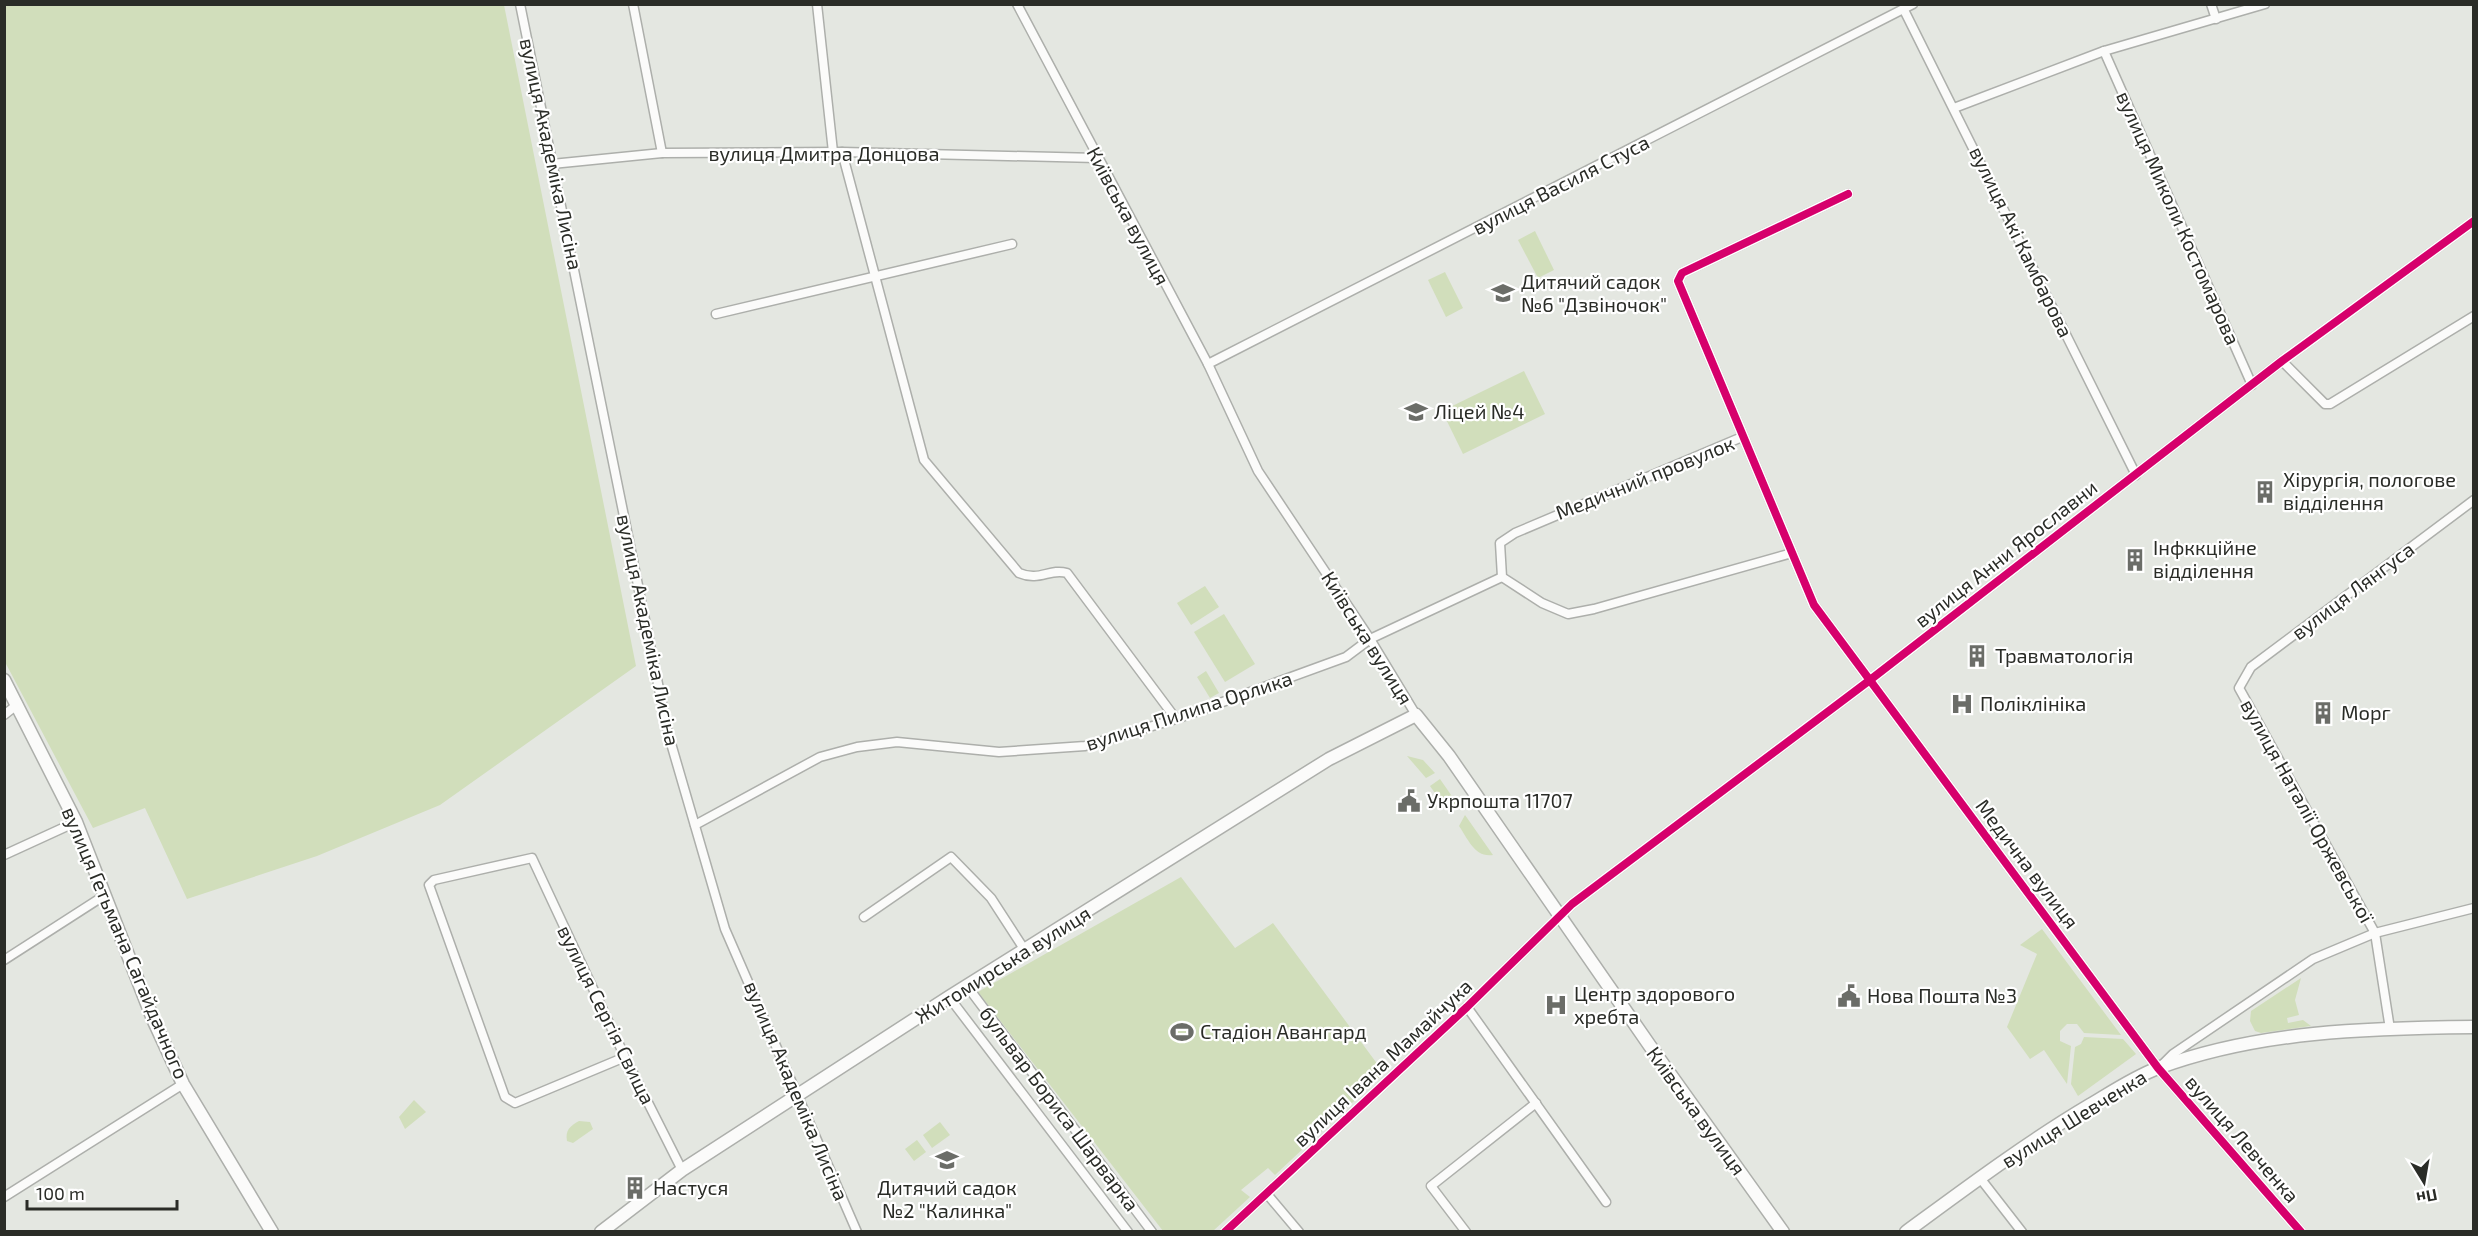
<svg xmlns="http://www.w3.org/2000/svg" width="2478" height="1236" font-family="'Exo 2',sans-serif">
	<rect width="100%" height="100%" fill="#e4e7e1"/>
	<g fill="#d1debb">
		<polygon points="4,5 504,5 636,666 440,805 317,856 187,899 145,808 93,828 5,662"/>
		<polygon points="1535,231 1554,270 1538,278 1518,240"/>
		<polygon points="1445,272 1463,308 1446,317 1428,280"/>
		<polygon points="1524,371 1545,414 1463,454 1442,411"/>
		<polygon points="1205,586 1219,607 1191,625 1177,603"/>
		<polygon points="1224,614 1255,664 1225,682 1194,632"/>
		<polygon points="1206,671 1219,693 1210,698 1197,677"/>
		<polygon points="1407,756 1423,760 1435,773 1426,778"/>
		<polygon points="1440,779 1458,805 1444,806 1430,786"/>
		<path d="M1465 815 1493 855C1475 858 1468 839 1459 826Z"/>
		<polygon points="1181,877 1235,948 1273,923 1384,1073 1275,1175 1268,1168 1241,1190 1250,1197 1213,1231 1163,1231 978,992"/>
		<polygon points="2042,929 2121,1035 2084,1033 2077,1024 2067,1024 2060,1031 2060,1041 2071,1046 2067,1084 2044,1050 2030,1059 2007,1027 2037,954 2020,945"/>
		<polygon points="2301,978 2295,1000 2299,1015 2287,1018 2288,1023 2303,1020 2311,1026 2261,1033 2255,1031 2250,1021 2251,1011"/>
		<polygon points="2084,1037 2123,1039 2136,1054 2078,1096 2071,1084 2075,1047 2081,1044"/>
		<polygon points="414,1100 426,1112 405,1129 399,1117"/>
		<path d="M579 1121 590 1122 593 1129 573 1143 567 1141C565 1130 570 1126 579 1121Z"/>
		<polygon points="940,1122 950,1135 932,1148 923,1135"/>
		<polygon points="917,1140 926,1152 914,1161 905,1149"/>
	</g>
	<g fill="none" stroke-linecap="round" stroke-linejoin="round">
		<g stroke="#adafab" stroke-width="11">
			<g id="street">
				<polyline points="520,4 668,733 725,929 857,1232"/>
				<polyline points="633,4 662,153"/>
				<polyline points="817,4 833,152"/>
				<polyline points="1017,4 1208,364 1258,471 1370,639 1416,715"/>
				<polyline points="2211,4 2216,19"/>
				<polyline points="1904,10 2136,475"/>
				<polyline points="2104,51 2252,385"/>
				<polyline points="1954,108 2104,51 2265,4"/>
				<path d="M842 152 924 460 1019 573C1040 582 1049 568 1067 573L1176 719"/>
				<polyline points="552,164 662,153 842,152 1097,158"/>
				<polyline points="1848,194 1682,273 1678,281 1814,605 2158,1068 2301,1232"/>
				<polyline points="716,314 1012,244"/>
				<polyline points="2282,361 2325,404 2330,404 2474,316"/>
				<polyline points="1208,364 1913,4"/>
				<polyline points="1742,437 1515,533 1500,543 1502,577 1542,603 1568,614 1594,609 1792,553"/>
				<polyline points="4,715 18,704"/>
				<polyline points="695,825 820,757 857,747 897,742 999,752 1085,746 1176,719 1346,657 1370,639 1502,577"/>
				<polyline points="4,855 76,822"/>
				<polyline points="864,917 951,857 991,898 1026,952"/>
				<polyline points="4,960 105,895"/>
				<polyline points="967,986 1152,1232"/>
				<polyline points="949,997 1128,1232"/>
				<polyline points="1467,1007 1606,1202"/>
				<polyline points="2390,1029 2375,933 2239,688 2251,667 2474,500"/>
				<polyline points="625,1057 515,1103 505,1097 429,885 434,880 532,858 625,1057 682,1170"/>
				<polyline points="2161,1066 2173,1054 2313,959 2375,933 2474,908"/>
				<polyline points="1980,1178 2022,1232"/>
				<polyline points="1267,1194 1299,1232"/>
				<polyline points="4,1197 183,1084"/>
				<polyline points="1225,1232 1467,1007 1572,904 1870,680 2282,361 2474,221"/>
				<polyline points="1466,1232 1431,1186 1536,1103"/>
			</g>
		</g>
		<g stroke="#adafab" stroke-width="15">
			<g id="secondary">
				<polyline points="4,680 76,822 153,1019 183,1084 272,1232"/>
				<polyline points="601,1232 682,1170 949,997 1329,759 1416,715 1449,756 1650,1046 1783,1232"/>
				<path d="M1906 1232C1966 1188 2026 1143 2090 1105 2112 1092 2134 1077 2158 1068 2258 1031 2368 1028 2474 1027"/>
			</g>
		</g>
		<use href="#street" stroke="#fbfbfa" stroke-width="8"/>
		<use href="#secondary" stroke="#fbfbfa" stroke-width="12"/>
		<g stroke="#fff" stroke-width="11">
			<g id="cycleway">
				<polyline points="1848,194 1682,273 1678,281 1814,605 2158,1068 2301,1232"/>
				<polyline points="1225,1232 1467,1007 1572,904 1870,680 2282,361 2474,221"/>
			</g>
		</g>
		<use href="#cycleway" stroke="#d6006c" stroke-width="8"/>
	</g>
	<defs>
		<g id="school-bare" transform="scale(1.8)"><path d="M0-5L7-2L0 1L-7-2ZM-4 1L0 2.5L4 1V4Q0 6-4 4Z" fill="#6b6d68" stroke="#fff" stroke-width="2.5" paint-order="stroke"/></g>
		<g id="building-bare" transform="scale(1.8)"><path d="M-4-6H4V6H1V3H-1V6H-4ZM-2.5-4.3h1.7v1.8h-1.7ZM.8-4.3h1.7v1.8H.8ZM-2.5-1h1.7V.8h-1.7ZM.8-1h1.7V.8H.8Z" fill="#6b6d68" stroke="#fff" stroke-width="2.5" paint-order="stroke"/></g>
		<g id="hospital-bare" transform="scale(1.8)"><path d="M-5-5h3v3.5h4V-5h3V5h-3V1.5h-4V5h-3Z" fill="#6b6d68" stroke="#fff" stroke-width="2.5" paint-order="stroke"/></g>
		<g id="civic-bare" transform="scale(1.8)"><path d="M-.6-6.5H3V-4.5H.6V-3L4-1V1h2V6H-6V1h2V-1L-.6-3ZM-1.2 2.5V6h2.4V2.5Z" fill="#6b6d68" stroke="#fff" stroke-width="2.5" paint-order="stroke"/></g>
		<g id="stadium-bare" transform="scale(1.8)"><path d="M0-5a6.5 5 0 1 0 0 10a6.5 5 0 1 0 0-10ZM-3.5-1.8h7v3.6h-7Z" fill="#6b6d68" stroke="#fff" stroke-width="2.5" paint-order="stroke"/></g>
	</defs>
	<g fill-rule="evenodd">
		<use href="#school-bare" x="1503" y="293"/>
		<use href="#school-bare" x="1416" y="412"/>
		<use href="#building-bare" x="2265" y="492"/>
		<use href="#building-bare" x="2135" y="560"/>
		<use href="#building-bare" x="1977" y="656"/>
		<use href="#hospital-bare" x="1962" y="704"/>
		<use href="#building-bare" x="2323" y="713"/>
		<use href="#civic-bare" x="1409" y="801"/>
		<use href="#civic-bare" x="1849" y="996"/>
		<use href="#hospital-bare" x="1556" y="1005"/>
		<use href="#stadium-bare" x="1182" y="1032"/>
		<use href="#school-bare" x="947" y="1160"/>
		<use href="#building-bare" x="635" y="1188"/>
	</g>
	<g text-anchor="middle" stroke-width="4.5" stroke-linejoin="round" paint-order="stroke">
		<g font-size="20" fill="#2a2c27" stroke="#fff">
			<text transform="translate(551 154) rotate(78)" y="7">вулиця Академіка Лисіна</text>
			<text x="824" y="161">вулиця Дмитра Донцова</text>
			<text transform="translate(1561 185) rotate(-27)" y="7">вулиця Василя Стуса</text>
			<text transform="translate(1128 216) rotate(62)" y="7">Київська вулиця</text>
			<text transform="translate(2178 218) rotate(66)" y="7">вулиця Миколи Костомарова</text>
			<text transform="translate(2021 242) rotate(64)" y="7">вулиця Акі Камбарова</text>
			<text transform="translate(1645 478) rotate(-22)" y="7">Медичний провулок</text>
			<text transform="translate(2006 554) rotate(-38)" y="7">вулиця Анни Ярославни</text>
			<text transform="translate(2353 591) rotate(-37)" y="7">вулиця Лянгуса</text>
			<text transform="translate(648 630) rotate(78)" y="7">вулиця Академіка Лисіна</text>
			<text transform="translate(1367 638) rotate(58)" y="7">Київська вулиця</text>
			<text transform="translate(1189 711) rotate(-18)" y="7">вулиця Пилипа Орлика</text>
			<text transform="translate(2307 811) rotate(61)" y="7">вулиця Наталії Оржевської</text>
			<text transform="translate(2027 864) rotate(53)" y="7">Медична вулиця</text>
			<text transform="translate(125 943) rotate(67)" y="7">вулиця Гетьмана Сагайдачного</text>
			<text transform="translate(1003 965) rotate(-32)" y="7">Житомирська вулиця</text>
			<text transform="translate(606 1015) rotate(64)" y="7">вулиця Сергія Свища</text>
			<text transform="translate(1383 1063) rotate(-43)" y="7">вулиця Івана Мамайчука</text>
			<text transform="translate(796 1091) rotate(67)" y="7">вулиця Академіка Лисіна</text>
			<text transform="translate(1059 1109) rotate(53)" y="7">бульвар Бориса Шарварка</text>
			<text transform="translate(1696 1111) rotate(54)" y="7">Київська вулиця</text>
			<text transform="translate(2074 1119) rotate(-32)" y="7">вулиця Шевченка</text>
			<text transform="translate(2242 1139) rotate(49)" y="7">вулиця Левченка</text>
		</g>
		<g font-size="20" fill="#2a2c27" stroke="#fff" text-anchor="start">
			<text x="1521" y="289">Дитячий садок<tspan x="1521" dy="23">№6 "Дзвіночок"</tspan></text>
			<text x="1434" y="419">Ліцей №4</text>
			<text x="2283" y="487">Хірургія, пологове<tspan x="2283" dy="23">відділення</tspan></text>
			<text x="2153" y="555">Інфккційне<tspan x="2153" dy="23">відділення</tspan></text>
			<text x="1995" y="663">Травматологія</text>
			<text x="1980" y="711">Поліклініка</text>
			<text x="2341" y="720">Морг</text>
			<text x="1427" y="808">Укрпошта 11707</text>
			<text x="1574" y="1001">Центр здорового<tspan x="1574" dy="23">хребта</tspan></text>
			<text x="1867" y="1003">Нова Пошта №3</text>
			<text x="1200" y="1039">Стадіон Авангард</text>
			<text x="653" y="1195">Настуся</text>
			<text x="947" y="1195" text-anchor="middle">Дитячий садок<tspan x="947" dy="23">№2 "Калинка"</tspan></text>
		</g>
	</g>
	<rect width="2478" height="1236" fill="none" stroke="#2a2c27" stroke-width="12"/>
	<g transform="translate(2424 1182) rotate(169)" stroke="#ffffff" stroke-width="4.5" paint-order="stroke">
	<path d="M0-4.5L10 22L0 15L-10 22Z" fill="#2a2c27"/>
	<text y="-9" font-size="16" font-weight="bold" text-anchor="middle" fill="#2a2c27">Пн</text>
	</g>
	<path d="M27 1200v9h150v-9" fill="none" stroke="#2a2c27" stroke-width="3"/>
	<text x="36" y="1200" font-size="18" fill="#2a2c27" stroke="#ffffff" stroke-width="4.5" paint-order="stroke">100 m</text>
</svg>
